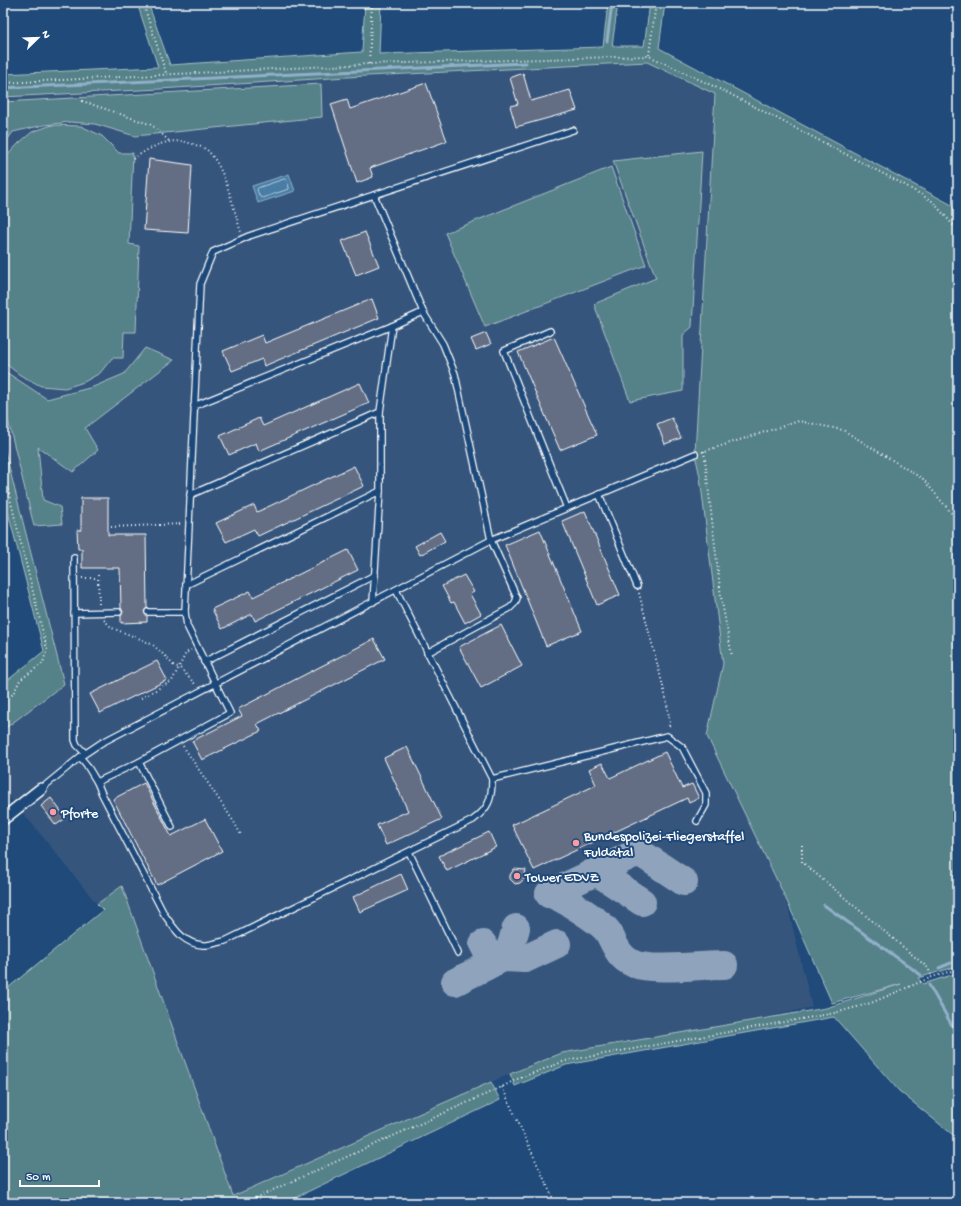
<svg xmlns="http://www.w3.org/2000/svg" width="961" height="1206" font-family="'Gochi Hand',sans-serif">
	<rect width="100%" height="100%" fill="#1f4a7a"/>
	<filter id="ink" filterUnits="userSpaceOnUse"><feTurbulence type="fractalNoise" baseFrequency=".025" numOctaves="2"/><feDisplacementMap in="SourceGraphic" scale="8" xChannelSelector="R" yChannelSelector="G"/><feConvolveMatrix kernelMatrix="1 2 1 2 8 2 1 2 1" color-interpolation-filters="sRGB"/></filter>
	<g filter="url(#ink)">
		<polygon fill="#34557d" points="647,62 715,94 695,454 700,477 724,661 707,736 786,899 812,1007 741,1023 562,1053 491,1082 233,1196 122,886 97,904 33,825 3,790 3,730 64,684 3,443 3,97 160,89 347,77"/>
		<g fill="#558189" stroke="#aac0c4">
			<polygon points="137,3 148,3 170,65 362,52 365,3 381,3 379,54 603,47 608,3 618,3 612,46 644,46 650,3 665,3 659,48 952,205 958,220 958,966 918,978 923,984 958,973 958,1139 899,1091 834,1017 566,1065 515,1086 510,1074 562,1053 826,1008 901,984 832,1003 786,899 707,736 723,664 700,477 695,454 715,94 647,62 347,77 160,89 3,97 3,74 158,67"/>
			<polygon points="321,84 322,117 135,136 95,124 70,122 44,125 13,132 3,146 3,102"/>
			<polygon points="52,125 81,126 102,136 119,153 133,153 129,244 139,246 136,332 124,332 123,358 112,358 100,373 84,382 65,388 41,386 20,375 6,364 3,359 3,160 19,143 32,132"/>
			<polygon points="702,151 692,327 683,335 683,391 630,401 594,304 656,278 613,161"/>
			<polygon points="611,167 646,265 485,327 445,233"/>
			<polygon points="145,348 174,360 85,428 98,450 73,472 38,447 43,500 60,507 62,524 34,526 3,400 3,370 47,399 93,387 124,374"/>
			<polygon points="3,443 64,684 3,730 3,684 44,651 3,493"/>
			<polygon points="122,886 233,1196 491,1082 500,1100 284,1203 3,1203 3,992 103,910 97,904"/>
		</g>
		<polygon fill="#487da5" stroke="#91b1c9" points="289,174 295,191 258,203 252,186"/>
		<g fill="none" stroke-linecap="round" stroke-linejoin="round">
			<polygon stroke="#b6cbdb" stroke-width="1" points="285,179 287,181 289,187 289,189 262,198 260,197 257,190 258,188"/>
			<g stroke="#91b1c9" stroke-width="3">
				<polyline points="607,41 612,3"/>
				<polyline points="3,88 526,63"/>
				<polyline points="824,905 921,975"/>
				<polyline points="939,968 951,963"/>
				<polyline points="929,985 958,1036"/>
			</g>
			<g stroke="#8fa4bc" stroke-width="28">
				<polyline points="590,874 596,874 603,876 642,902"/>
				<path d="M549 894C560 895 602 923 608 932 615 944 618 957 632 963 649 972 703 965 724 965"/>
				<polyline points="549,894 636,853 645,856 684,882"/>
				<path d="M483 944C487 952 492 959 485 967"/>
				<polyline points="503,958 508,956 509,952 516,928"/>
				<polyline points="455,982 503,958 525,959 557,944"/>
			</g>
		</g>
		<g fill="#646e84" stroke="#fff">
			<polygon points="523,73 531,101 570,90 577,110 516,127 510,106 518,104 510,78"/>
			<polygon points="426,83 447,141 370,168 373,177 357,183 331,104 347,99 350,109"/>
			<polygon points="149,159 192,165 188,233 144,230"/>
			<polygon points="365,232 379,266 356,275 342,241"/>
			<polygon points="372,299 379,318 264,366 262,359 232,371 223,351 262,335 265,343"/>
			<polygon points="486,333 491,344 476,350 471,339"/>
			<polygon points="554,337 597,435 560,450 518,352"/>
			<polygon points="360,383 369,403 259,451 256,443 229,455 220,436 259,418 263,426"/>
			<polygon points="672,418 681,438 665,444 657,424"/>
			<polygon points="354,466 364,486 258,536 254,529 226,542 216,523 254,505 257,512"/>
			<polygon points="81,498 108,498 108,535 146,535 147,608 145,610 144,612 147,616 147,622 121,623 121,616 123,612 121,608 120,568 82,568 82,549 78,549 77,530 81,530"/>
			<polygon points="585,511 620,595 597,605 562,521"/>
			<polygon points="540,530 582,631 546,646 505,545"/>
			<polygon points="440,532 445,541 420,555 415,546"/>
			<polygon points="348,550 358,570 255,621 252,614 222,629 212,609 250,591 253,597"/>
			<polygon points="464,575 474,592 470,594 481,614 465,623 454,602 451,603 442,586"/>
			<polygon points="501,625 522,666 481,688 459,647"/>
			<polygon points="374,639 385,659 257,724 261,731 202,760 192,741 242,716 238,709"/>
			<polygon points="157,661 167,680 100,713 90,694"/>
			<polygon points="407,747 442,819 386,845 377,825 408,811 384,758"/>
			<polygon points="665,752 682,788 692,784 699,798 689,803 687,798 534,870 512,825 596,785 589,769 602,763 610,778"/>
			<polygon points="144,783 171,836 205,819 222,851 157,885 113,799"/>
			<polygon points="51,798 66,818 56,825 41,806"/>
			<polygon points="489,832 496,847 447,871 439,856"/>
			<polygon points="514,869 526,870 524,879 520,883 515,884 510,879 510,875"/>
			<polygon points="401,874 408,890 360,912 353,897"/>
		</g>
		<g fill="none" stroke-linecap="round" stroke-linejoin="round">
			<g stroke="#fff" stroke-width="8">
				<g id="lane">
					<polyline points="374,195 423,312 443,344 455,374 491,540 517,598 515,603 510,608 427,653"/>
					<polyline points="550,331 504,351 567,508"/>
					<polyline points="194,406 392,326 423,312"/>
					<polyline points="599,494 637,586"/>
					<polyline points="190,495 380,412"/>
					<polyline points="74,558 75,740 77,745 85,753"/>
					<polyline points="186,585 380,491"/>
					<path d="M396 590 492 779C492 799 489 808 473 820L225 941C218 942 209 946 203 945 183 944 174 928 164 914L102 794 97 782 139 762 230 713 187 626 185 612 200 284 213 252 249 236 573 130"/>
					<polyline points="373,602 380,491 380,412 392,326"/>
					<polyline points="148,612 185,612"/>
					<polyline points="74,613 119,612"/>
					<polyline points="204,662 375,575"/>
					<polyline points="80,757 86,764 97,782"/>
					<polyline points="139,762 172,827"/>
					<polyline points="492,779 667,736 682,747 706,793 706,805 697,821"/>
					<polyline points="41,789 80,757 101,743 491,540 695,454"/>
					<polyline points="409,852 458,953"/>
				</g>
			</g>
			<g stroke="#fff" stroke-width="14">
				<polyline id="street" points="3,819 41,789"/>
			</g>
			<g stroke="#fff" stroke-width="2" stroke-dasharray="1 3" stroke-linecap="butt">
				<polyline points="143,3 166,73"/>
				<polyline points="649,55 656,3"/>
				<polyline points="369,64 372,3"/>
				<polyline points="3,83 369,64 649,56 728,93 903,184 932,201 954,226"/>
				<polyline points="82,101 152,125 169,141"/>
				<path d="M133 159C152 146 170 136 193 144 198 146 206 148 209 152 226 170 233 208 241 232"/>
				<polyline points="704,451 721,597 732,656"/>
				<polyline points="702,452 799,421 843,430 923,479 958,521"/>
				<polyline points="3,470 47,649 43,663 20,680 13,694 3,702"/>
				<polyline points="111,527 181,524"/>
				<polyline points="98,575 99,605"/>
				<polyline points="82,578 98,578"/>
				<polyline points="639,593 666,698 670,723 668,729"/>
				<polyline points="104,620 112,628 143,640 153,645 166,657 173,665 180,668 196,685"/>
				<polyline points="141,698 172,681 186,653 191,650"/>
				<polyline points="183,746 234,822 241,835"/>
				<polyline points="802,845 802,862 928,968 932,977"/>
				<polyline points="502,1087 555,1203"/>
				<polyline points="244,1203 502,1087 515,1080 565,1061 835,1013 871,1003 932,977 958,969"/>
			</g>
			<use href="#lane" stroke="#1f4a7a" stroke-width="5.5"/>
			<use href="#street" stroke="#1f4a7a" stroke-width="11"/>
		</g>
	</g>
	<g fill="#ff9aa2" stroke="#1f4a7a" stroke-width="1.5">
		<circle cx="53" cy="812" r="4"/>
		<circle cx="576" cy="843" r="4"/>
		<circle cx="517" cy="876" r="4"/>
	</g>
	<g text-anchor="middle" stroke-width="4" stroke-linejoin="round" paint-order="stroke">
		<g font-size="14" fill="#fff" stroke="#1f4a7a" text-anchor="start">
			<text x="61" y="817">Pforte</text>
			<text x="584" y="840">Bundespolizei-Fliegerstaffel<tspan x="584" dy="16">Fuldatal</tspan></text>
			<text x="525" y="881">Tower EDVZ</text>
		</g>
	</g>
	<rect width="961" height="1206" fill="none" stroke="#1f4a7a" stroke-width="16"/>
	<rect x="8" y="8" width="945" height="1190" fill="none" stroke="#fff" stroke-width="1.5" filter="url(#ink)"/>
	<g transform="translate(38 38) rotate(67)" stroke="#1f4a7a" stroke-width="3" paint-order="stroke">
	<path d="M0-3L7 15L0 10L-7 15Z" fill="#ffffff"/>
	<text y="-6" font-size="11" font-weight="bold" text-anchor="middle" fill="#ffffff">N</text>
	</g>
	<path d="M20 1180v6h79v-6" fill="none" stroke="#ffffff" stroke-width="2"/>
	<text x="26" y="1180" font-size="12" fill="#ffffff" stroke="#1f4a7a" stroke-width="3" paint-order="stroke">50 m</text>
</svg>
